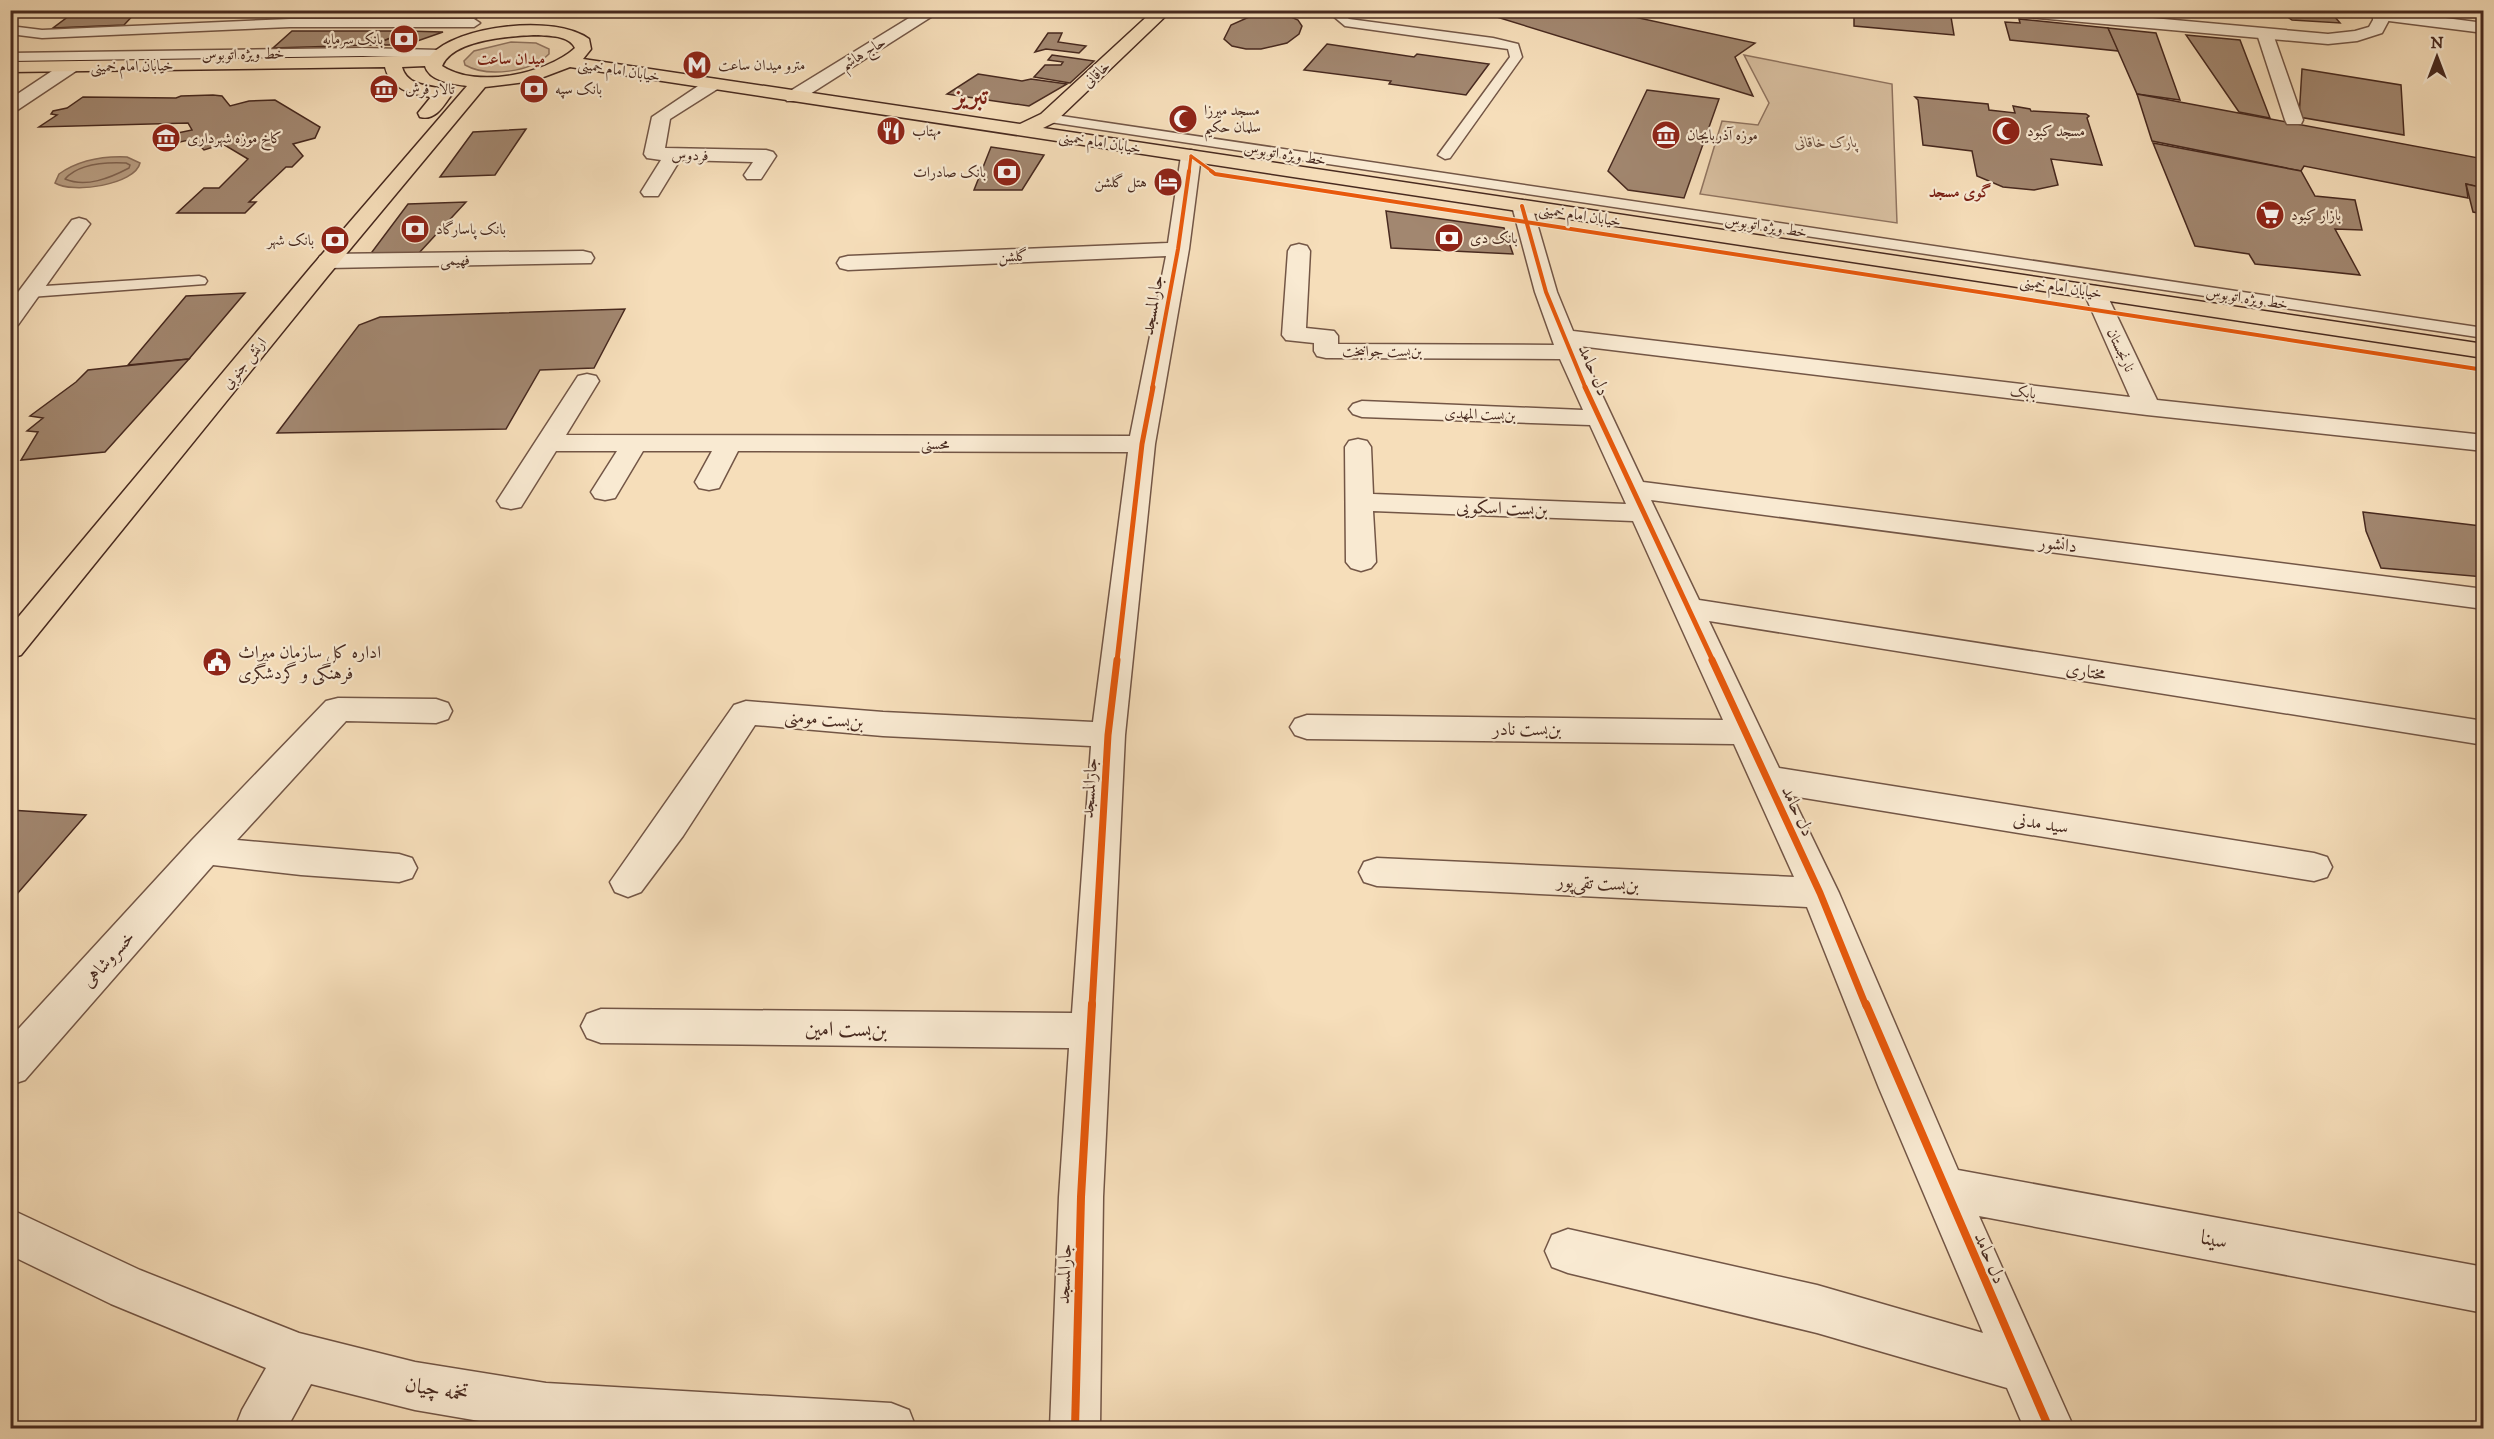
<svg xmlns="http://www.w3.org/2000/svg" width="2494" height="1439" font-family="'IM FELL DW Pica',Amiri,serif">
	<rect width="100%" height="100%" fill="#f6deba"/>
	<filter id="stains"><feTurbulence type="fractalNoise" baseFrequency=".00333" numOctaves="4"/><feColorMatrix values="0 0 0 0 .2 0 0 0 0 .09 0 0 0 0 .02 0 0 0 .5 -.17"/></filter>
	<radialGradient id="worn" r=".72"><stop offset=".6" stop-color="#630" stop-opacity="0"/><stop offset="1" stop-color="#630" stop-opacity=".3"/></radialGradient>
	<g fill="#d8bfa0" stroke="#907460" stroke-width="1.5">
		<path d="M511 42 536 43 549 49V54C531 72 488 78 465 65L464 61 474 51Z"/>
		<polygon points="1744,55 1892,84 1897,223 1700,194 1722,121 1758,125 1769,103"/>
	</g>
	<path fill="#baa085" stroke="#8c705c" stroke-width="1.5" d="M127 157 140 163C135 185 72 194 55 183L59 174C79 160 103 156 127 157Z"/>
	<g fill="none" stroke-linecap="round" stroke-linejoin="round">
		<path stroke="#806452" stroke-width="1.5" d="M126 163 130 165 129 168C110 178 86 188 65 179 79 163 106 162 126 163Z"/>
	</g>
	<g fill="#a28770" stroke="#47291f" stroke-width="1.5">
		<polygon points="77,10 138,10 124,25 53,28"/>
		<polygon points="464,10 487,10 474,20 454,19"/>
		<polygon points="1474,10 1602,10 1755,43 1735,57 1753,96"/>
		<polygon points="1854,10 1935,11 1935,16 1951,17 1954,35 1854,26"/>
		<polygon points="2329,10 2340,23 2292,20 2278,10"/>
		<polygon points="1275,15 1289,16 1298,20 1302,26 1299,34 1287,43 1261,49 1246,49 1232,46 1224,39 1231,25 1249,17"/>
		<polygon points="2019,19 2108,28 2119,51 2010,40 2005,22 2020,23"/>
		<polygon points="2108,28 2156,33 2180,100 2137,94"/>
		<polygon points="292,31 407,31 374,45 273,48"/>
		<polygon points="407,31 443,32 406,45 374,45"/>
		<polygon points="1048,33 1062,33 1058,42 1086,46 1079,53 1046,49 1035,52"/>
		<polygon points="2186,35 2240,40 2270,118 2239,112"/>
		<polygon points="1327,44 1414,57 1417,54 1489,64 1466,95 1389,84 1391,81 1304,70"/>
		<polygon points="1052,55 1094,61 1070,83 1034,77 1045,65 1061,65 1063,62 1048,60"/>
		<polygon points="2302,69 2401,85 2404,135 2299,117"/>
		<polygon points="978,74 1022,81 1031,79 1067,84 1029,106 947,94"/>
		<polygon points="1647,90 1719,99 1684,198 1628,190 1608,171"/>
		<polygon points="2137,94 2484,159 2484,188 2466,184 2468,198 2304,166 2301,171 2152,141"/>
		<polygon points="213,95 222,96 230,106 249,101 275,100 320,127 315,138 293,144 303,156 292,167 286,167 249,202 256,202 245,213 177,213 204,188 219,188 248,159 223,144 204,150 193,139 167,145 163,136 192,130 188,123 39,127 57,115 51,114 53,111 67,108 83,97 176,98 181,96"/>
		<polygon points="1915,97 1988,104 1989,110 2015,113 2013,106 2030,109 2031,111 2086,114 2089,116 2087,118 2102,165 2051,159 2058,185 2034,190 2003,187 1977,176 1972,151 1923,145 1918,100"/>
		<polygon points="526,129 495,175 440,177 473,132"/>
		<polygon points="2153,143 2301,171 2315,196 2355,200 2362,230 2335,229 2360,275 2255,264 2249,254 2195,246"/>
		<polygon points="991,147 1044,155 1022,190 974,190"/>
		<polygon points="2466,184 2484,188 2484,214 2473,212"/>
		<polygon points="466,202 418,254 369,256 408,204"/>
		<polygon points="1386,211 1504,228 1513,254 1391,248"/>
		<polygon points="245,293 189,359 128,365 186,296"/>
		<polygon points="625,309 594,368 540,370 506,429 277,433 359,325 380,317"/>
		<polygon points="189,359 105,452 21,460 38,432 27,431 43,418 30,416 76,382 88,370"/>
		<polygon points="2363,512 2481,526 2484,530 2484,577 2381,568 2366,531"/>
		<polygon points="10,810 86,815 10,902"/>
	</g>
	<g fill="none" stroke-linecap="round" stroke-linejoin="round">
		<g stroke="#735646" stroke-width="3">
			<g id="service">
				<polygon points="1326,10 1339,10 1349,19 1493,38 1518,44 1522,57 1450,158 1445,159 1438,155 1510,57 1508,49 1345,26"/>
				<polygon points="290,19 474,19 480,23 474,27 290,27 42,38 10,34 10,26 42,30"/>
				<polygon points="363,48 439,50 445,54 439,58 363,56 10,61 10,53"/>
				<polygon points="1048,114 2484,328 2484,338 1043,121 1041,118"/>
				<polygon points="199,276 205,278 207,281 205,284 30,297 22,292 30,287"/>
			</g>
		</g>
		<g stroke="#735646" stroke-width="3">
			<g id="minor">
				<polygon points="922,10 942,10 799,101 787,101 784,97 787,93"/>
				<polygon points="2384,10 2484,23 2484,33 2381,20 2373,15 2375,12"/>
				<polygon points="2265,29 2273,34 2303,120 2301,124 2287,124 2285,120 2257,34"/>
				<polygon points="70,62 76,63 79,67 76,71 16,111 10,112 10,99 64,63"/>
				<polygon points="713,79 719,80 722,84 719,88 670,119 665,148 766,150 773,152 776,156 761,179 747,179 744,175 753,162 680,160 658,196 644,196 641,192 661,160 647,158 644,154 652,117 707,80"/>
				<polygon points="1191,150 1198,152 1201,156 1189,249 1155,444 1125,735 1103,1197 1100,1428 1050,1428 1059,1197 1069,1048 601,1043 587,1038 581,1026 587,1014 601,1009 1072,1013 1091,746 883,736 755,725 683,836 641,892 628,897 615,892 610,882 734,705 746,701 883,712 1093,722 1128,452 738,451 719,488 709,490 699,488 695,482 712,451 643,451 615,498 605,500 595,498 591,492 617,451 556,451 521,507 511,509 501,507 497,501 578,376 587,374 596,376 599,381 566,435 1130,436 1166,256 848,270 840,268 837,263 840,258 848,256 1168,243 1181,156 1184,152"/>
				<polygon points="1522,200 1529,202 1532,206 1557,292 1573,331 2130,397 2084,293 2087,288 2095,286 2103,288 2106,293 2157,400 2484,435 2484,451 2147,415 1579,346 1643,482 2484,589 2484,609 1651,500 1699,600 2484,721 2484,745 1709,621 1779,768 2314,853 2327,857 2332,867 2327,877 2314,881 1792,796 1839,893 1958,1170 2484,1267 2484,1313 1979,1216 2074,1428 2024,1428 2007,1388 1817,1333 1568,1273 1552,1267 1545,1251 1552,1235 1568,1229 1817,1285 1983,1333 1879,1088 1807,907 1377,886 1364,882 1359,872 1364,862 1377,858 1794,877 1734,744 1307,739 1295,735 1290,727 1295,719 1307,715 1723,720 1633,521 1373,511 1376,562 1371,568 1361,571 1351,568 1346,562 1345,447 1349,441 1358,439 1367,441 1371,447 1373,494 1626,504 1590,425 1362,417 1353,414 1349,409 1353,404 1362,401 1583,410 1560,359 1326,358 1317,356 1314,351 1314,343 1286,340 1282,335 1288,251 1291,246 1299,244 1307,246 1310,251 1306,328 1334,331 1338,336 1338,344 1554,345 1535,292 1512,206 1515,202"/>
				<polygon points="79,218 86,220 90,224 18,325 10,327 10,303 72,220"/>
				<polygon points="583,251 591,253 594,258 591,263 328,268 320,266 317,261 320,256 328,254"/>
				<polygon points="338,698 436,699 448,703 452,711 448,719 436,723 346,721 237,840 399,854 412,858 417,868 412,878 399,882 301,875 213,865 25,1080 10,1085 10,1038 192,840 326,701"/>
				<polygon points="10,1209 140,1270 299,1333 415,1362 546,1383 891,1403 909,1410 916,1428 521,1428 415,1410 311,1384 287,1428 235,1428 242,1410 266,1368 111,1304 10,1255"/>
			</g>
		</g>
		<g stroke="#735646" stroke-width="3">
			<polygon id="tertiary" points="1997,10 2064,10 2328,34 2355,31 2369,27 2373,20 2373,10 2389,10 2389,20 2382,33 2357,41 2328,44 2005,15"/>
		</g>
		<g stroke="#47291f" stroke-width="3">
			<path id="primary" d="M1154 10H1172L1055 122 1043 128 2484 344V358L570 67 533 81 485 87 327 277 21 655 10 658V627L311 267 467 86C453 84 429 81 425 66L402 67C407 87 433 86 449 90L452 94C444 105 436 121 420 117L418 113 431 97C411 94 390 89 385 67L10 72V62L430 56C457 25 556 14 589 39L591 49 583 59 1020 124 1041 114ZM536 35C549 36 569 35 575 48 546 74 476 89 442 66 453 39 511 36 536 35Z"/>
		</g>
		<use href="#service" fill="#f9ead2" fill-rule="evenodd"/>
		<use href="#minor" fill="#f9ead2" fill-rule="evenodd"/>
		<use href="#tertiary" fill="#f9ead2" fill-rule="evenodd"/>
		<use href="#primary" fill="#f6deba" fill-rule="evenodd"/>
		<g stroke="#f9ead2" stroke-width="5">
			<g id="cycleway-far4">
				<polyline points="1191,156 1213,172"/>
				<polyline points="1189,172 1191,156"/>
			</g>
		</g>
		<g stroke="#f9ead2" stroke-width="6">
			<g id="cycleway-far3">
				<polyline points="1211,171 1215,174 2484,370"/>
				<polyline points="1522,206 1546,292 1586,389"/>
				<polyline points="1152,389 1178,249 1189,171"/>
			</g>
		</g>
		<g stroke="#f9ead2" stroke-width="8">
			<g id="cycleway-far2">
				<polyline points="1585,387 1713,661"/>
				<polyline points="1117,661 1142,444 1153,387"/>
			</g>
		</g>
		<g stroke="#f9ead2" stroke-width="10">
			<g id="cycleway-far1">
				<polyline points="1712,660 1820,893 1866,1006"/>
				<polyline points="1092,1006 1108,735 1117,660"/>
			</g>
		</g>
		<g stroke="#f9ead2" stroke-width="12">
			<g id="cycleway">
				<polyline points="1866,1004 2049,1428"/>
				<polyline points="1075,1428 1081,1197 1092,1004"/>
			</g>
		</g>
		<use href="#cycleway-far4" stroke="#e8590c" stroke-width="3"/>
		<use href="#cycleway-far3" stroke="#e8590c" stroke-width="4"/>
		<use href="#cycleway-far2" stroke="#e8590c" stroke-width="5"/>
		<use href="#cycleway-far1" stroke="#e8590c" stroke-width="7"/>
		<use href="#cycleway" stroke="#e8590c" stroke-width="8"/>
	</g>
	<defs>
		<g id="bank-disc" transform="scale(1.5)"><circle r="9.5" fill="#8f2418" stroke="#f9ead2"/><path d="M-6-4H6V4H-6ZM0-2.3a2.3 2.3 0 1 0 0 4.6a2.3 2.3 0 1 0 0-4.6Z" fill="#fff"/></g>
		<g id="metro-disc" transform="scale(1.5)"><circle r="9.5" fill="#8f2418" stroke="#f9ead2"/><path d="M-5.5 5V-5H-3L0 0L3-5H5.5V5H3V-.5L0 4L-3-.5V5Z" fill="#fff"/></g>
		<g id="museum-disc" transform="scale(1.5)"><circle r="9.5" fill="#8f2418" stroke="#f9ead2"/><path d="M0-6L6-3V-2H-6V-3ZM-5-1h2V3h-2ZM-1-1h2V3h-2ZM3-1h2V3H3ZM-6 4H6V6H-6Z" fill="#fff"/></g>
		<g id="mosque-disc" transform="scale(1.5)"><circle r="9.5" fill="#8f2418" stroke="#f9ead2"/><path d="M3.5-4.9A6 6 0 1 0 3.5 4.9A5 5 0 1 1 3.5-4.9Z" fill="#fff"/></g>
		<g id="restaurant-disc" transform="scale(1.5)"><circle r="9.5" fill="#8f2418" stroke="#f9ead2"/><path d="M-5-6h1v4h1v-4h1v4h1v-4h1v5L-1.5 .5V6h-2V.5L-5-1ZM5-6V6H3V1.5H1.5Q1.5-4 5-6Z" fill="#fff"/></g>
		<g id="hotel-disc" transform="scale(1.5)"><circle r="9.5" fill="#8f2418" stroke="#f9ead2"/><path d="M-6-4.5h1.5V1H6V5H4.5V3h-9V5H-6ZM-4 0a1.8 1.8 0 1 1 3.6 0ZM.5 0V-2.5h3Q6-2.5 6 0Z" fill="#fff"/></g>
		<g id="supermarket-disc" transform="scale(1.5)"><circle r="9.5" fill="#8f2418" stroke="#f9ead2"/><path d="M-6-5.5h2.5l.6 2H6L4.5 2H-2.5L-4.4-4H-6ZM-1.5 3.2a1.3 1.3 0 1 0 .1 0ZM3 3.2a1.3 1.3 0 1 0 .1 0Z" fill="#fff"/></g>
		<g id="civic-disc" transform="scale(1.5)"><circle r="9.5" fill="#8f2418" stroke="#f9ead2"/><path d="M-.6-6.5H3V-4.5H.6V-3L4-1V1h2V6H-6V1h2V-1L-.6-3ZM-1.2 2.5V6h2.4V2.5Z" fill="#fff"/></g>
	</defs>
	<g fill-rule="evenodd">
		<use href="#bank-disc" x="404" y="39"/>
		<use href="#metro-disc" x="697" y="65"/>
		<use href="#museum-disc" x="384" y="89"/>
		<use href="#bank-disc" x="534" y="89"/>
		<use href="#mosque-disc" x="1183" y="119"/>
		<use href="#restaurant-disc" x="891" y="131"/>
		<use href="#mosque-disc" x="2006" y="131"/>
		<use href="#museum-disc" x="1666" y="135"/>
		<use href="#museum-disc" x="166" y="138"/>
		<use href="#bank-disc" x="1007" y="172"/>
		<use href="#hotel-disc" x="1168" y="182"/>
		<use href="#supermarket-disc" x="2270" y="215"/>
		<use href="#bank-disc" x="415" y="229"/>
		<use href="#bank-disc" x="1449" y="238"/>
		<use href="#bank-disc" x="335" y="240"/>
		<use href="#civic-disc" x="217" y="662"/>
	</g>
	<g text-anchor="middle" stroke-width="4.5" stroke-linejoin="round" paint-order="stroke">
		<g font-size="15" fill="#47291f" stroke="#f9ead2" text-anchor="start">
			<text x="383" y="44" text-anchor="end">بانک سرمایه</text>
			<text x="718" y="70">مترو میدان ساعت</text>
			<text x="405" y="94">تالار فرش</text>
			<text x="555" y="94">بانک سپه</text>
			<text x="1204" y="115">مسجد میرزا<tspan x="1204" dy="17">سلمان حکیم</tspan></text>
			<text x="912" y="136">مهتاب</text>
			<text x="2027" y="136">مسجد کبود</text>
			<text x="1687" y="140">موزه آذربایجان</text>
			<text x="187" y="143">کاخ موزه شهرداری</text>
			<text x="986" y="177" text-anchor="end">بانک صادرات</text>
			<text x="1147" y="187" text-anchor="end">هتل گلشن</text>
			<text x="2291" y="220">بازار کبود</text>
			<text x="436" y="234">بانک پاسارگاد</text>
			<text x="1470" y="243">بانک دی</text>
			<text x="314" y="245" text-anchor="end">بانک شهر</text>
		</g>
		<g font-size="15" fill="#47291f" stroke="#f9ead2">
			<text transform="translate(863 53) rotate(-31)" y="5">حاج هاشم</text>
			<text transform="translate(243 54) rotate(-1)" y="5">خط ویژه اتوبوس</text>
			<text transform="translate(132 66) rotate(-1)" y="5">خیابان امام خمینی</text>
			<text transform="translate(619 70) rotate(9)" y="5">خیابان امام خمینی</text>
			<text transform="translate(1096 74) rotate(-43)" y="5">خاقانی</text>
			<text transform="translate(1100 142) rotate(9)" y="5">خیابان امام خمینی</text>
			<text transform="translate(1285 154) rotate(9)" y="5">خط ویژه اتوبوس</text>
			<text transform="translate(690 155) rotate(1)" y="5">فردوس</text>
			<text transform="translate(1580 215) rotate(9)" y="5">خیابان امام خمینی</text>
			<text transform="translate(1766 226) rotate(9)" y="5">خط ویژه اتوبوس</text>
			<text transform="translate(1013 256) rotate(-2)" y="5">گلشن</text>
			<text transform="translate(455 260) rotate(-1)" y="5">فهیمی</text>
			<text transform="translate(2061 287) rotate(9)" y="5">خیابان امام خمینی</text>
			<text transform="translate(2247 298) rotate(9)" y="5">خط ویژه اتوبوس</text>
			<text transform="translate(2121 350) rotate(65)" y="5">نارنجستان</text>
			<text x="1382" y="356">بن‌بست جوانبخت</text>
			<text transform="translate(244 363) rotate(-51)" y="5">ارتش جنوبی</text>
			<text transform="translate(2023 392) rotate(7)" y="5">بابک</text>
			<text transform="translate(1480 414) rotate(2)" y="5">بن‌بست المهدی</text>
			<text x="935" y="449">محسنی</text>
		</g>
		<g font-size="15" font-style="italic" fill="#644739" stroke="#f9ead2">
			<text x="1826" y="147">پارک خاقانی</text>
		</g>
		<g font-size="16" font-weight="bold" fill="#7a1f14" stroke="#f9ead2">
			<text x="511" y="64">میدان ساعت</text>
			<text x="1960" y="197">گوی مسجد</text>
		</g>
		<g font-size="18" fill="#47291f" stroke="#f9ead2">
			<text transform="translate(1152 305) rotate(-80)" y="6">جارالمسجد</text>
			<text transform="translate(1594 370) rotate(67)" y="6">دل حامد</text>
			<text transform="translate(1502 508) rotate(2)" y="6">بن‌بست اسکویی</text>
			<text transform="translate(2058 544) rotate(7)" y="6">دانشور</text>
			<text transform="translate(2086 671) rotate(9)" y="6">مختاری</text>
			<text transform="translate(824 719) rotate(5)" y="6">بن‌بست مومنی</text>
			<text x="1527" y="735">بن‌بست نادر</text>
			<text transform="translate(1089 788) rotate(-86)" y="6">جارالمسجد</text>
			<text transform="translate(1798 811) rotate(65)" y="6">دل حامد</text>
			<text transform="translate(2041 823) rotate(9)" y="6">سید مدنی</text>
			<text transform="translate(1598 883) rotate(3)" y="6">بن‌بست تقی‌پور</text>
			<text transform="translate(108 959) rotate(-48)" y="6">خسروشاهی</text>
			<text transform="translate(1990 1258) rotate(67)" y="6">دل حامد</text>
			<text transform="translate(1064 1274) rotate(-88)" y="6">جارالمسجد</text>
		</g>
		<g font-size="18" fill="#47291f" stroke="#f9ead2" text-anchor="start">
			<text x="238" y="658">اداره کل سازمان میراث<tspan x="238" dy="21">فرهنگی و گردشگری</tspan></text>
		</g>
		<g font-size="21" fill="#47291f" stroke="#f9ead2">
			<text transform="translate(846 1029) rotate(1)" y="7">بن‌بست امین</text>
			<text transform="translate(2214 1239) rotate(11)" y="7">سینا</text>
			<text transform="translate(437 1389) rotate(10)" y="7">تخمه چیان</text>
		</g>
		<g font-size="26" font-weight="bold" fill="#7a1f14" stroke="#f9ead2">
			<text x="971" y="104">تبریز</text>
		</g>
	</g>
	<rect width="2494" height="1439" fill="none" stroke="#f6deba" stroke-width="36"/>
	<rect x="12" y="12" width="2470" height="1415" fill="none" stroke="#47291f" stroke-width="3"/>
	<rect x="18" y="18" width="2458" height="1403" fill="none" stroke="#47291f" stroke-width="1.5"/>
	<g transform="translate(2437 57)" stroke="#f9ead2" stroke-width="4.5" paint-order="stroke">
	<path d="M0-4.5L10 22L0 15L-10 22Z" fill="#47291f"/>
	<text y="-9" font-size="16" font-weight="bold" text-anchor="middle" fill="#47291f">N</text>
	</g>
	<rect width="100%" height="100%" filter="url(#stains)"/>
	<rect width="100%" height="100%" fill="url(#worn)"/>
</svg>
